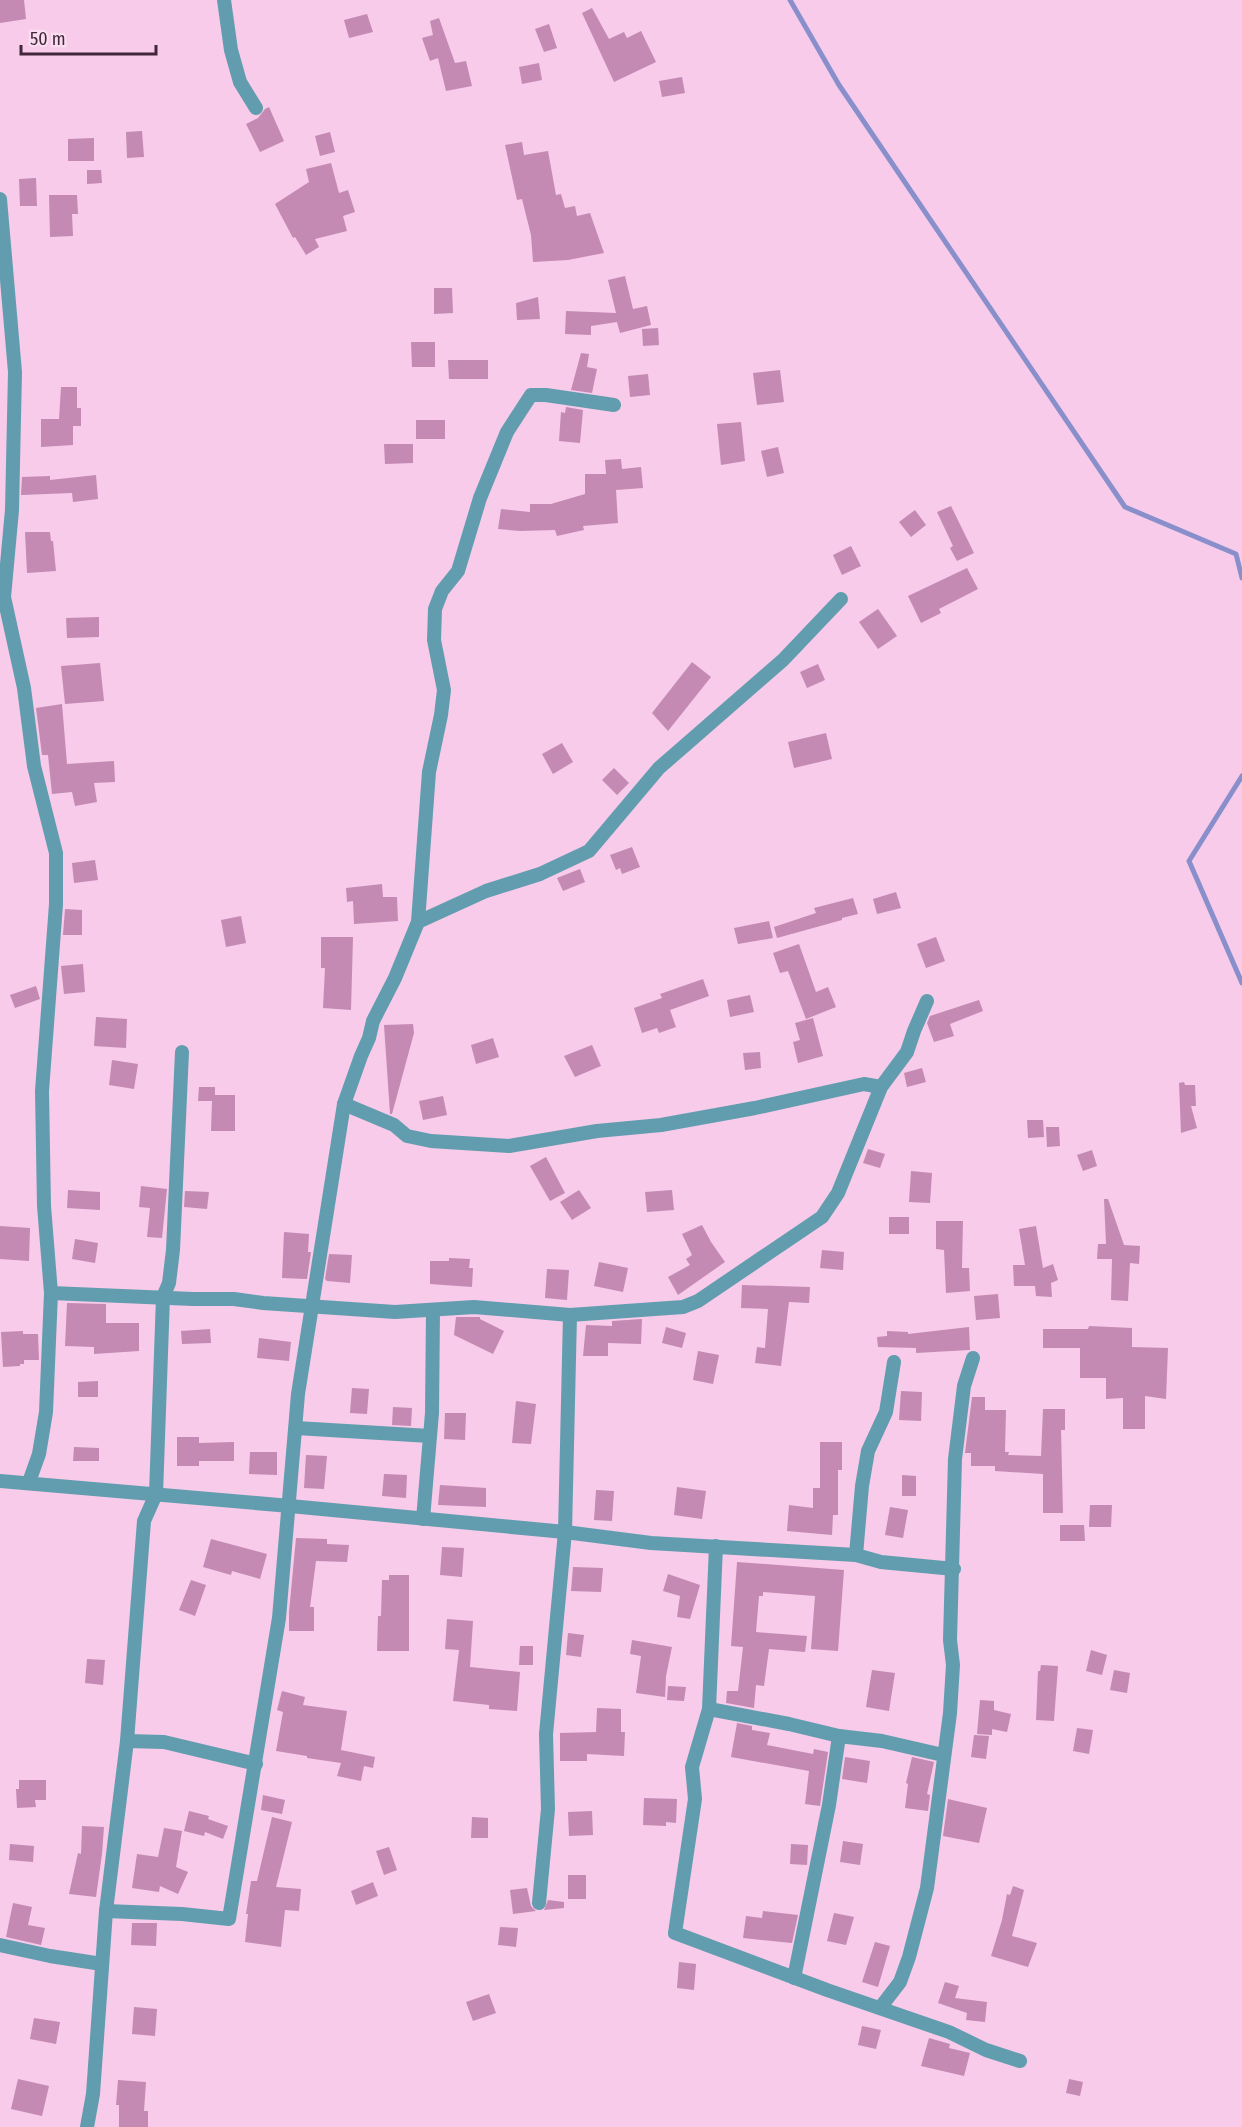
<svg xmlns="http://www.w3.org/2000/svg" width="1242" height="2127" font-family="'Fira Sans Condensed',sans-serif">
	<rect width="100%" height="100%" fill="#f7cbe9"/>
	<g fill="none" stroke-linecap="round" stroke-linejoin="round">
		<g stroke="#888fcb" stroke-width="5">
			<polyline points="790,0 839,85 1125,507 1236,554 1242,578"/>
			<polyline points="1242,776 1189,861 1242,983"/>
		</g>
	</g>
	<g fill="#c48ab3">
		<polygon points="0,0 24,0 26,19 0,23"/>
		<polygon points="592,8 609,39 624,32 627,38 641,31 656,62 614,82 582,13"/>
		<polygon points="367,14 373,32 349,38 344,20"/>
		<polygon points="439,18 455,63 466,61 472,86 446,91 438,58 430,61 422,38 433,35 430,21"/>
		<polygon points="549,24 557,48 544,52 535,29"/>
		<polygon points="539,63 542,80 522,84 519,67"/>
		<polygon points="682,77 685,93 662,97 659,81"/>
		<polygon points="269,107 284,141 260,152 246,124 258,118 265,109"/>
		<polygon points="142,131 144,157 127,158 126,132"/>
		<polygon points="330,132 335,152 320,156 315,136"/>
		<polygon points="94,138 94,161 68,161 68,139"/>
		<polygon points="522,142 524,155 548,151 556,195 561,194 565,208 575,206 577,216 590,213 604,253 568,260 533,262 531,235 522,199 517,200 505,145"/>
		<polygon points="331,163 339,193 348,190 355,212 343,216 347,231 315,239 319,247 306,255 295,237 293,238 275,204 309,182 306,169"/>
		<polygon points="87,170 101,170 102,183 87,184"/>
		<polygon points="36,178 37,206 20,206 19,179"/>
		<polygon points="49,195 77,195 78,214 72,214 73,236 50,237"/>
		<polygon points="625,276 633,309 647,306 651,325 620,333 617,322 591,326 591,335 565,334 566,311 616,313 608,280"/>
		<polygon points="434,288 452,288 453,313 434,314"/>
		<polygon points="538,297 540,319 517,320 516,303"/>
		<polygon points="658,328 659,345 643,346 642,329"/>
		<polygon points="411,342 435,342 435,367 412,367"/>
		<polygon points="581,353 589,354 587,367 597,369 592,393 571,390"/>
		<polygon points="448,360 488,360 488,379 449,379"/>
		<polygon points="780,370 784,402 757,405 753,373"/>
		<polygon points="648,374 650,395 630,397 628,376"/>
		<polygon points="61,387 77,387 77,408 81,408 81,426 73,426 73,445 41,447 41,419 59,419"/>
		<polygon points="566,407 583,410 580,443 559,441 561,412 565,413"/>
		<rect x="416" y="420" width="29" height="19"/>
		<polygon points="741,422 745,461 721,465 717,424"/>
		<polygon points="384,444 413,444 413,463 385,464"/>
		<polygon points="778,447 784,473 767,477 761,451"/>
		<polygon points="621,459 622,469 641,467 643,488 616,490 618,523 583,526 584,530 557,536 555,530 520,531 498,529 501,509 530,512 530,504 551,504 585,494 585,474 606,474 605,460"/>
		<polygon points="96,475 98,499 73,502 72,493 21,495 22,477 50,476 50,480"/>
		<polygon points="951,506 974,553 957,561 950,548 953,546 937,512"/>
		<polygon points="915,510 926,525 911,537 899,522"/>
		<polygon points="25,532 50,532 51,541 53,541 56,571 27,573"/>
		<polygon points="851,546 861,566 842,575 833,555"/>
		<polygon points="967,568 978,589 939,609 941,613 921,623 908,596"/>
		<polygon points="878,609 897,636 878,649 859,622"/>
		<polygon points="99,617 99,637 67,638 66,618"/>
		<polygon points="692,662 711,677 668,731 652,713"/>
		<polygon points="100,663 104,701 65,704 61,666"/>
		<polygon points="818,664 825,680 807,688 800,672"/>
		<polygon points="62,704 67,764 114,761 115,782 94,783 97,802 75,806 72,792 52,794 48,755 42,755 36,708"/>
		<polygon points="826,733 832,759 794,768 788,742"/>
		<polygon points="562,743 573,762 553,774 542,754"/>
		<polygon points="614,768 629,783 617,795 602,780"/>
		<polygon points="632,847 640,867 622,874 620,868 616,870 610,855"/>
		<polygon points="95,860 98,880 74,883 72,863"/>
		<polygon points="580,869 585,882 563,891 557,878"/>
		<polygon points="382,884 383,897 397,897 398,921 354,924 353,901 347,902 346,888"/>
		<polygon points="896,892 901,908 877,914 873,899"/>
		<polygon points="853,898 858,914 842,918 842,920 777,938 774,927 816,913 814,908"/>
		<polygon points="65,909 82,910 82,935 63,935"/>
		<polygon points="241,916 246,943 226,947 221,920"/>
		<polygon points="769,921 773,938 738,944 734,928"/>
		<polygon points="321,937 353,937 351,1010 323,1008 325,968 321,968"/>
		<polygon points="936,937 945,961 926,968 917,944"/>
		<polygon points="799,944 816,992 828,987 836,1007 806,1019 788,971 780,973 773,953"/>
		<polygon points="83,964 85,992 64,994 61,966"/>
		<polygon points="703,979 709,996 670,1010 676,1027 659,1033 657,1028 642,1033 634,1008 662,998 660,994"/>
		<polygon points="36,986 40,999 15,1008 10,995"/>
		<polygon points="750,995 754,1012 730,1017 727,1000"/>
		<polygon points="979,1000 983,1011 950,1024 954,1036 934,1042 927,1023 930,1016"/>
		<polygon points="96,1017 127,1019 126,1048 94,1046"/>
		<polygon points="813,1018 823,1056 798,1063 793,1042 800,1040 795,1023"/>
		<polygon points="413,1024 414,1033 392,1114 390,1114 384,1025"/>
		<polygon points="493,1038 499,1057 476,1064 471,1045"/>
		<polygon points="592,1045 601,1066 575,1077 564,1056"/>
		<polygon points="760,1052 761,1068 745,1070 743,1053"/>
		<polygon points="112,1060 138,1064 134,1089 109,1085"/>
		<polygon points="922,1068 926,1082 907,1087 904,1073"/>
		<polygon points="1184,1082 1185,1085 1195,1085 1196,1106 1191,1106 1197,1128 1181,1133 1179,1083"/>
		<polygon points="199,1087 215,1087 215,1095 235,1095 235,1131 211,1131 212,1101 198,1101"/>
		<polygon points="443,1096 447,1115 423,1120 419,1101"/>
		<polygon points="1027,1120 1043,1120 1044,1137 1028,1138"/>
		<polygon points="1046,1127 1059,1127 1060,1146 1047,1147"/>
		<polygon points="868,1149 885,1154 880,1168 863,1163"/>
		<polygon points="1092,1150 1097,1166 1083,1171 1077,1155"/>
		<polygon points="546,1157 565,1193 550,1201 530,1166"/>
		<polygon points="911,1171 932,1173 930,1203 909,1202"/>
		<polygon points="141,1186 167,1189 162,1238 147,1237 150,1208 139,1207"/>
		<polygon points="68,1190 100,1192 100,1210 67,1208"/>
		<polygon points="579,1190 591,1208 572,1220 560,1202"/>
		<polygon points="672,1190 674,1210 647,1212 645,1192"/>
		<polygon points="185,1191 209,1192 207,1209 184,1207"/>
		<polygon points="1104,1199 1108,1199 1124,1245 1140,1246 1139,1264 1130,1263 1128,1301 1111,1300 1112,1259 1097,1259 1098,1244 1106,1244"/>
		<rect x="889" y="1217" width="20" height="17"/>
		<polygon points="936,1221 963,1221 962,1268 969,1268 970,1291 946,1293 944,1250 936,1249"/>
		<polygon points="702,1225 711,1242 725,1262 678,1295 668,1277 690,1265 686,1259 692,1255 682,1234"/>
		<polygon points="0,1226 30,1228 29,1261 0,1259"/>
		<polygon points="1036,1226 1043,1268 1053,1264 1058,1280 1051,1283 1052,1297 1036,1296 1035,1286 1014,1286 1013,1265 1025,1265 1019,1229"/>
		<polygon points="284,1232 309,1234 308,1252 311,1252 307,1279 282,1278"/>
		<polygon points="75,1239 98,1243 95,1263 72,1259"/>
		<polygon points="822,1250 844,1252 843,1270 820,1268"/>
		<polygon points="329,1254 352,1255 350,1283 327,1281 325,1279"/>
		<polygon points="449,1258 470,1259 469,1268 473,1268 472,1287 430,1284 430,1261 449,1261"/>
		<polygon points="599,1262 628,1268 623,1292 594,1286"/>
		<polygon points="547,1269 569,1270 567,1300 545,1298"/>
		<polygon points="742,1285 810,1287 809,1303 789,1302 781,1366 755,1363 757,1347 765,1348 768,1309 741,1308"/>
		<polygon points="998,1294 1000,1318 976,1320 974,1296"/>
		<polygon points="67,1303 106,1304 106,1323 139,1323 139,1351 94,1354 94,1347 65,1346"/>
		<polygon points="456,1317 480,1317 480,1319 504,1331 493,1354 454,1335"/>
		<polygon points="642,1319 641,1344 608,1343 608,1356 583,1356 586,1325 612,1326 612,1321"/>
		<polygon points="1089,1326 1132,1328 1132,1347 1168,1348 1166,1399 1145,1396 1145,1429 1123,1429 1123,1398 1106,1399 1106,1378 1080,1378 1080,1348 1043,1348 1043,1329 1088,1329"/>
		<polygon points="666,1327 686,1333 682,1348 662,1343"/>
		<polygon points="969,1327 970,1350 969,1350 916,1353 916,1348 878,1347 877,1337 887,1336 887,1331 908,1332 908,1334"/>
		<polygon points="210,1329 211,1343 182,1344 181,1331"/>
		<polygon points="23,1331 23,1334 38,1334 39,1360 24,1360 24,1364 20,1364 20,1366 3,1367 1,1332"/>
		<polygon points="259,1338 291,1342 289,1361 257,1358"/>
		<polygon points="698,1351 719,1355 713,1384 693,1380"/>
		<polygon points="98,1381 98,1397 78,1397 78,1382"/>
		<polygon points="352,1388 369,1389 367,1414 350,1413"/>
		<polygon points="901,1391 922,1392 921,1421 899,1420"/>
		<polygon points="972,1397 985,1397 985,1410 1006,1410 1005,1452 1009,1452 1008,1455 1041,1456 1043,1409 1065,1409 1065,1430 1061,1430 1063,1513 1043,1513 1043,1474 995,1471 995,1466 971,1466 971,1453 965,1453"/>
		<polygon points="516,1401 536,1404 531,1444 512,1443"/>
		<polygon points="393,1407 412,1408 411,1426 392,1425"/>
		<polygon points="445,1413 466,1413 465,1440 444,1439"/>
		<polygon points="177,1437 199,1437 199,1443 234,1442 234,1461 199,1461 199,1466 177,1466"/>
		<polygon points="820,1442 842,1442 842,1470 838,1470 838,1515 833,1515 832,1535 787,1531 789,1505 813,1508 813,1488 820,1488"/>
		<polygon points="74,1447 99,1448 99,1461 73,1461"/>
		<polygon points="250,1452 277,1452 277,1475 249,1474"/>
		<polygon points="306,1455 327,1456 324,1489 304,1488"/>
		<polygon points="384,1474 407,1475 406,1498 382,1496"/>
		<polygon points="902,1475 916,1476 916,1496 902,1496"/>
		<polygon points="440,1485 486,1488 486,1507 438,1505"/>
		<polygon points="677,1487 706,1491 702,1519 674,1515"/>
		<polygon points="596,1490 614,1491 612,1521 594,1520"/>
		<polygon points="1090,1505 1112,1505 1111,1527 1089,1527"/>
		<polygon points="890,1507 908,1510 903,1538 885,1535"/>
		<polygon points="1060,1525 1084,1525 1085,1541 1060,1541"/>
		<polygon points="296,1538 327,1539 327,1544 349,1545 347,1562 316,1561 310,1607 314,1607 314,1631 289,1631 289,1612"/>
		<polygon points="211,1539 267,1554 260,1579 232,1571 231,1575 203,1567"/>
		<polygon points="442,1547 464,1548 462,1577 440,1575"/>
		<polygon points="737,1562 844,1570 838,1651 811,1649 815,1596 763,1592 763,1596 759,1596 756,1632 807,1636 805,1652 769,1649 764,1686 756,1685 754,1708 726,1703 727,1691 738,1691 743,1647 731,1646"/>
		<polygon points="573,1567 603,1568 601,1592 571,1591"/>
		<polygon points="668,1574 700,1585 690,1619 677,1617 680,1596 663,1591"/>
		<polygon points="389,1575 409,1575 409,1651 377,1651 378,1616 381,1616 382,1580 389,1580"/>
		<polygon points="191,1580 206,1585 195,1616 179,1610"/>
		<polygon points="447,1619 473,1621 470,1667 520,1672 517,1711 489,1709 489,1705 453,1701 459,1650 445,1649"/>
		<polygon points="568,1633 584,1635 581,1657 566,1655"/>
		<polygon points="632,1640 672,1647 666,1676 665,1697 636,1693 641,1656 630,1654"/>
		<polygon points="520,1646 533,1646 533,1665 519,1665"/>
		<polygon points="1091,1650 1107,1655 1102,1675 1086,1671"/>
		<polygon points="87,1659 105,1660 103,1685 85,1683"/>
		<polygon points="1041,1665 1058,1666 1054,1721 1036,1720 1038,1671 1040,1671"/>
		<polygon points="872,1670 895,1673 889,1711 866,1707"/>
		<polygon points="1114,1670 1130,1673 1127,1693 1110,1690"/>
		<polygon points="668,1686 686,1687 684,1701 667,1700"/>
		<polygon points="282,1691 305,1697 303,1705 347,1711 341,1750 375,1757 373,1768 364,1766 361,1781 337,1776 341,1763 307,1758 307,1756 276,1751 283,1712 277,1710"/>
		<polygon points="980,1700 994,1701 994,1710 1011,1714 1007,1732 992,1729 992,1735 977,1734"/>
		<polygon points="597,1708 621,1709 621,1732 625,1732 624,1756 587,1754 587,1761 560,1761 560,1733 596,1732"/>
		<polygon points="737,1723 752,1726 752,1730 770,1733 767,1745 813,1754 814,1749 828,1752 820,1806 805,1804 809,1771 731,1757"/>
		<polygon points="1077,1728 1093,1730 1089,1754 1073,1751"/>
		<polygon points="974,1735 989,1736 986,1759 971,1757"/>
		<polygon points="845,1757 870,1761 867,1783 842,1779"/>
		<polygon points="912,1757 934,1762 927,1794 930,1795 928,1811 905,1808 908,1784 906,1783"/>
		<polygon points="19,1780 46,1780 46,1800 35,1800 36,1807 17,1808 16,1789 19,1789"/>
		<polygon points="263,1795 285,1800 282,1814 261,1810"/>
		<polygon points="644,1798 677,1799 676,1823 666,1822 666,1826 643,1825"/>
		<polygon points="948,1799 987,1808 979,1843 943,1836"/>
		<polygon points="189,1811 209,1816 208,1819 228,1826 223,1839 205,1832 204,1836 184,1831"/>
		<polygon points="592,1811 593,1835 569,1836 568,1812"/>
		<polygon points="272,1817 292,1822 276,1887 301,1889 299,1911 285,1910 281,1947 245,1942 248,1914 246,1914 251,1881 257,1881"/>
		<polygon points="472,1817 488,1818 488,1838 471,1838"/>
		<polygon points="82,1826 104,1827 102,1854 96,1897 69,1894 78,1853 81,1854"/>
		<polygon points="164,1828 182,1831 176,1867 188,1872 178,1894 160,1886 159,1892 132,1888 137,1854 158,1857"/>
		<polygon points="843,1841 863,1844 860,1865 840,1862"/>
		<polygon points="10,1844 34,1846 33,1862 9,1860"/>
		<polygon points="791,1844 808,1845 807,1865 790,1864"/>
		<polygon points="389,1847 397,1870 384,1875 376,1851"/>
		<rect x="568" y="1875" width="18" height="24"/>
		<polygon points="373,1882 378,1896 356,1905 351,1891"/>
		<polygon points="1013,1886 1024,1890 1012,1936 1037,1943 1028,1967 991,1956 1002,1920 1007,1894 1010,1895"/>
		<polygon points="527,1888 531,1906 536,1911 513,1914 510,1890"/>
		<polygon points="548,1900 564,1902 564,1908 544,1910"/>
		<polygon points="13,1903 32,1907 28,1925 45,1928 41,1945 6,1937"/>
		<polygon points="763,1911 798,1915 792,1943 743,1938 746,1916 762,1918"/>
		<polygon points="834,1913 854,1917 846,1945 827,1941"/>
		<polygon points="132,1923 157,1923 156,1946 131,1945"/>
		<polygon points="500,1927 518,1928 516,1947 498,1945"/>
		<polygon points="875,1942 890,1946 878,1987 862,1982"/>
		<polygon points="679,1962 696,1964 694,1990 677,1988"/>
		<polygon points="945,1982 959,1986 955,1998 987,2002 985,2022 966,2020 967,2013 938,2003"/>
		<polygon points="489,1994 496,2013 473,2021 466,2002"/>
		<polygon points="134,2007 157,2009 155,2036 132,2034"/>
		<polygon points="34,2018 60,2022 56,2044 30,2039"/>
		<polygon points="862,2026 881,2030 876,2049 858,2045"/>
		<polygon points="929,2038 950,2044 949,2048 970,2053 964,2076 921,2066"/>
		<polygon points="18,2079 49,2086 42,2116 11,2109"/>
		<polygon points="1069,2079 1083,2082 1080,2096 1066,2093"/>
		<polygon points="118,2080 146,2082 144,2111 148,2111 148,2127 119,2127 119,2105 116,2105"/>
	</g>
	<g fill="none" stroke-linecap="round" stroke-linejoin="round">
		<g stroke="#619dae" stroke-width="14">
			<polyline points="224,0 231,50 240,82 256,108"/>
			<polyline points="0,199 15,372 12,510 4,597 24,688 34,766 56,853 56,904 42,1091 44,1206 51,1293 46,1412 39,1454 29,1482"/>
			<polyline points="418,922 486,891 540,874 589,851 659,768 783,660 841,599"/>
			<polyline points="344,1104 394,1125 407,1136 431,1141 509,1146 597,1131 661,1125 755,1108 864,1084 881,1087"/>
			<polyline points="51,1293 193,1299 234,1299 263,1303 395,1312 474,1307 570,1315 683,1307 698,1301 822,1217 838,1193 881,1087 907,1052 914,1031 927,1001"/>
			<polyline points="296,1428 430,1436"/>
			<polyline points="0,1481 290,1506 565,1532 651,1543 856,1555 881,1562 954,1569"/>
			<polyline points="423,1519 432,1413 433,1311"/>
			<polyline points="716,1546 709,1709 692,1767 695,1799 675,1933 827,1990 949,2032 986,2050 1020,2061"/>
			<polyline points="856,1555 862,1486 868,1451 886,1412 894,1362"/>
			<polyline points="709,1709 789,1724 839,1736 882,1741 943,1755"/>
			<polyline points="127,1741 164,1742 256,1764"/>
			<polyline points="539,1903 548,1809 546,1734 565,1532 570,1315"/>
			<polyline points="106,1911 182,1914 229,1919 279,1618 298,1394 344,1104 361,1056 369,1038 373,1021 395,978 418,922 429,772 441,715 444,690 434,640 435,609 442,591 458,571 480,498 507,432 531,395 546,395 614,405"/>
			<polyline points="0,1945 50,1956 102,1964"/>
			<polyline points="794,1978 829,1805 839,1736"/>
			<polyline points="880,2008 900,1982 909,1957 927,1888 950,1713 953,1665 950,1640 955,1459 964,1386 973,1358"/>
			<polyline points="87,2127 93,2094 106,1911 127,1741 144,1521 156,1494 163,1297 169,1283 173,1250 182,1052"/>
		</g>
	</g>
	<path d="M21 45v9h135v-9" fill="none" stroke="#42263a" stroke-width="3"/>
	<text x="30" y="45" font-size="18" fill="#42263a" stroke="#fbddf1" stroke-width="4.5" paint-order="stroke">50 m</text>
</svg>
